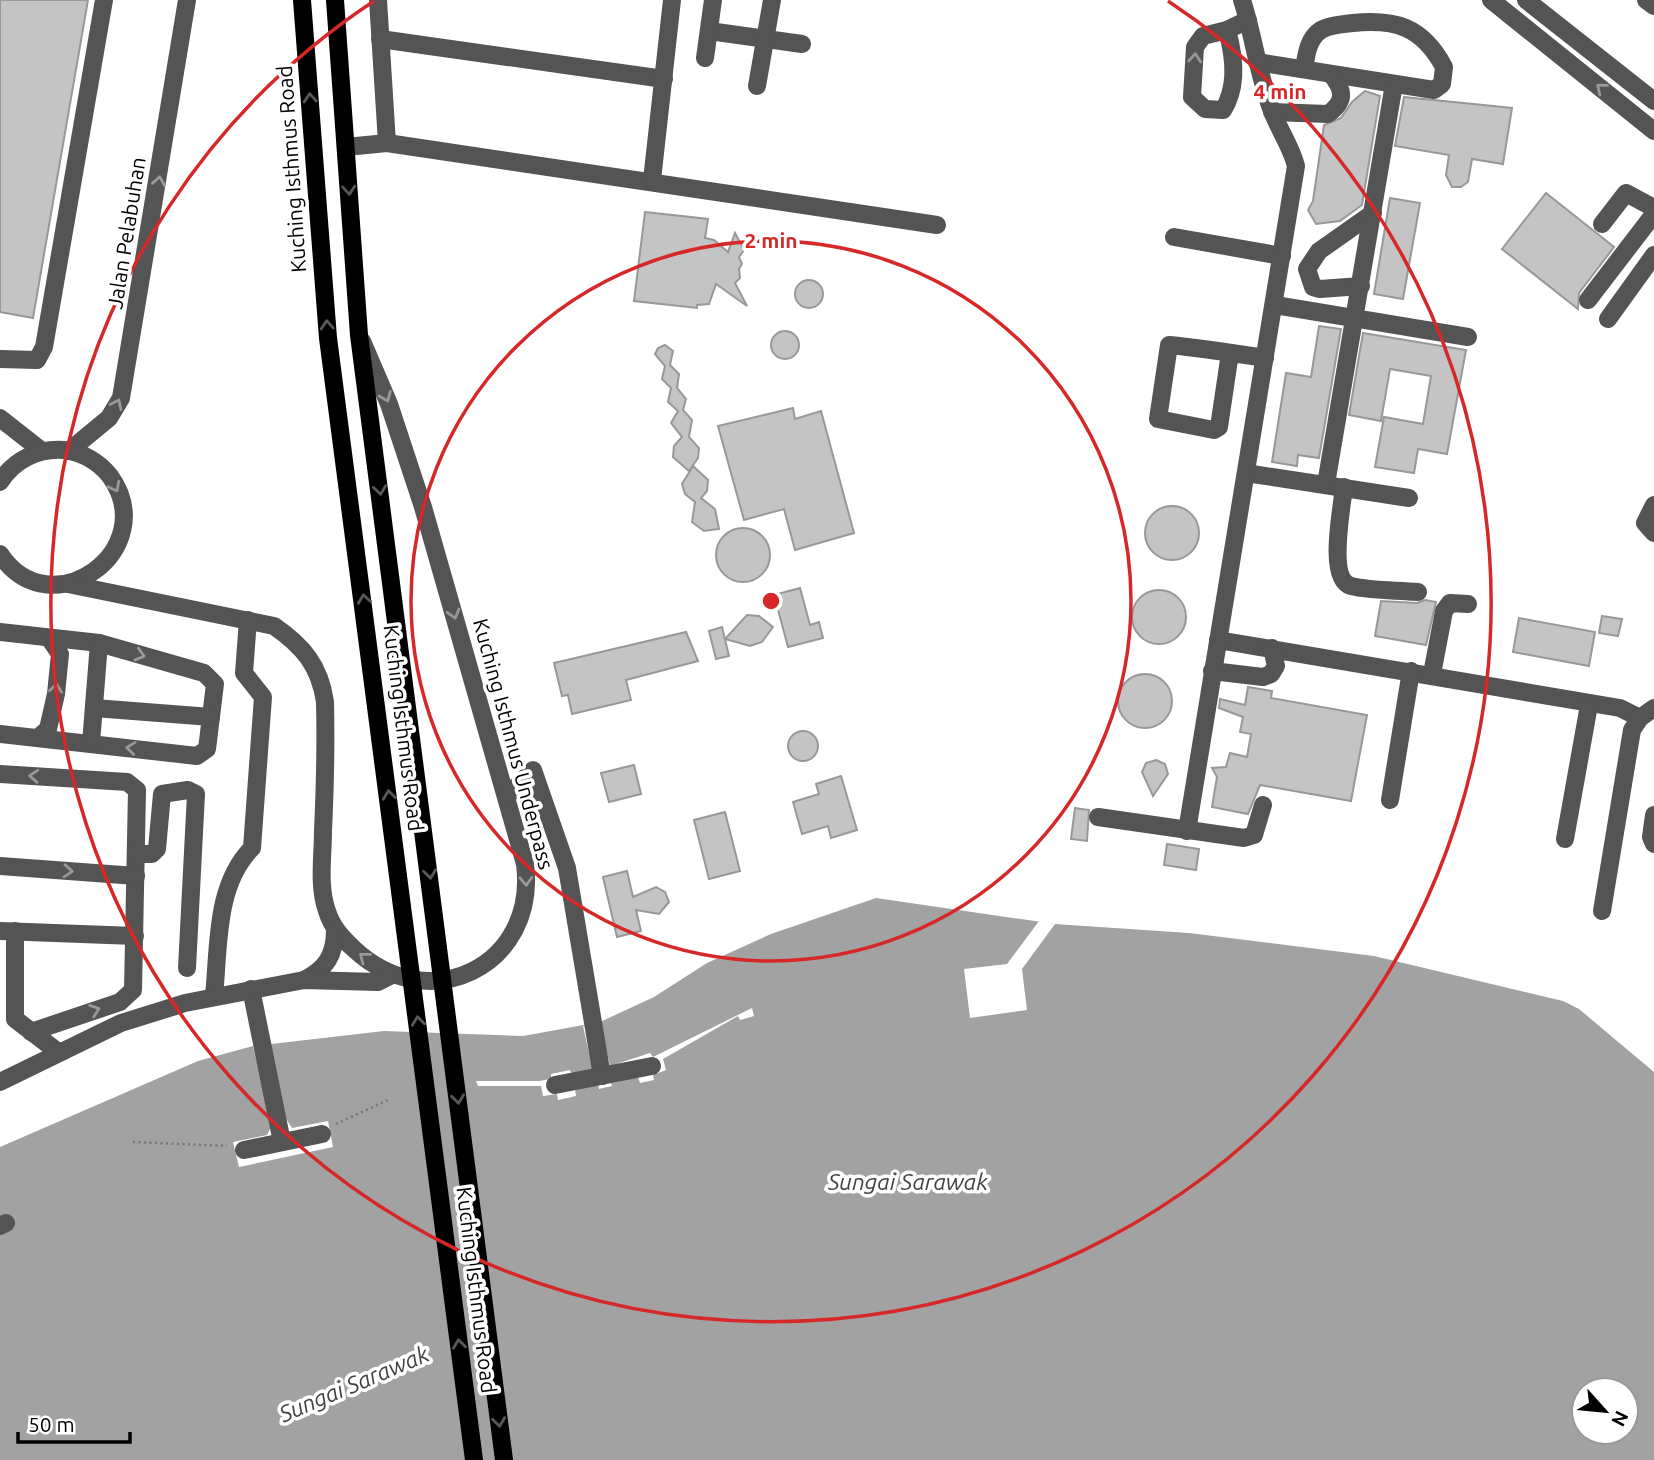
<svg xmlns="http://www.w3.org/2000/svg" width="1654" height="1460" font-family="Ubuntu,sans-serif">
	<rect width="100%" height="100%" fill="#fff"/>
	<path fill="#a2a2a2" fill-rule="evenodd" d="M876 898 1055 924 1189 933 1374 956 1563 1001 1579 1009 1654 1072V1460H0V1147L198 1061 253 1046 384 1031 523 1036 600 1022 654 997 707 963 771 934ZM1584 1390H1626V1432H1584Z"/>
	<g fill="#fff">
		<polygon points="1039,921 1055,924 1022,969 1027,1010 970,1018 964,969 1007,964"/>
		<polygon points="752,1008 754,1016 740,1020 738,1016 663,1059 666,1070 653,1075 654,1080 640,1083 638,1077 611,1083 612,1086 599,1089 598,1083 575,1089 576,1096 558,1100 557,1094 543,1096 541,1086 478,1086 476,1081 539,1081 551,1079 551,1074 570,1070 571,1073 593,1071 583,1026 600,1022 610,1066 650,1053 653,1057"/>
		<polygon points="262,1045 285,1117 292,1128 328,1121 333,1147 239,1167 233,1142 267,1135 272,1125 253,1046"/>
	</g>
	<g fill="#c4c4c4" stroke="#989898" stroke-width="2">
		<polygon points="0,0 88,0 33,318 0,312"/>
		<polygon points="1365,91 1380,96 1362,205 1340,221 1316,224 1308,210 1313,201 1324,125 1341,118 1352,102"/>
		<polygon points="1404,97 1512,108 1503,164 1472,159 1468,182 1461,187 1452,187 1446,175 1449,155 1395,146"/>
		<polygon points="1546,193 1614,247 1579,293 1578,309 1502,249"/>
		<polygon points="1390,198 1420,203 1403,299 1374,294"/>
		<polygon points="645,212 708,219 705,238 714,240 728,252 735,233 744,250 739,257 742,264 739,269 740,278 735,283 747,306 716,284 709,304 697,305 697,308 634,301"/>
		<circle cx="809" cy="294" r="14"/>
		<polygon points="1319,326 1341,329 1319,458 1298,455 1297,466 1272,462 1286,373 1311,377"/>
		<circle cx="785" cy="345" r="14"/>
		<polygon points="1363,333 1466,350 1447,454 1418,449 1414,473 1375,467 1384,417 1423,424 1431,376 1390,369 1381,421 1349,415"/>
		<polygon points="665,345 673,351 670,365 679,374 677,388 686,399 683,410 692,420 689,437 699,448 698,458 689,471 673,457 674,446 682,437 671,423 678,411 668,402 671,388 662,379 665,366 655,354 658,348"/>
		<polygon points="793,408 795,419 821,411 854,533 795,550 784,509 744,520 718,426"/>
		<polygon points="693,466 708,480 707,491 701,498 715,509 719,529 704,531 692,522 695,502 685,494 682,484"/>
		<circle cx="1172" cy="533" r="27"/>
		<circle cx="743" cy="555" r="27"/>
		<polygon points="800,588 810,625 819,622 823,638 788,647 774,595"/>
		<circle cx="1159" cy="617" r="27"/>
		<polygon points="1425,600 1436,602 1426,645 1375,636 1381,601 1417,603"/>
		<polygon points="747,615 759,616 773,627 762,642 750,646 725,639"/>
		<polygon points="1602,616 1622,619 1618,636 1599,633"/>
		<polygon points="1519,618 1595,632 1589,666 1513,652"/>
		<polygon points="722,627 729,656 716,659 709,631"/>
		<polygon points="686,632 698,661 626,680 631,700 572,714 568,695 562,696 554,663"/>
		<circle cx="1145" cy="701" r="27"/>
		<polygon points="1248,687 1272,691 1271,698 1367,715 1351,801 1260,785 1248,814 1212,807 1217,777 1212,768 1226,767 1230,753 1247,757 1251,734 1240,732 1243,717 1219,708 1220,699 1245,705"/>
		<circle cx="803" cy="746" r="15"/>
		<polygon points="1156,760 1165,764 1168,774 1153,796 1142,772 1146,763"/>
		<polygon points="634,765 641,794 609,802 601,773"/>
		<polygon points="841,776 857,830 831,838 828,826 802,834 793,802 819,794 816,784"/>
		<polygon points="1075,808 1089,810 1087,841 1071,839"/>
		<polygon points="725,812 740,871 709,879 694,820"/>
		<polygon points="1167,844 1199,849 1196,870 1164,865"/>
		<polygon points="627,871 633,897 656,887 665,892 669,902 659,914 636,910 641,931 617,937 603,877"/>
	</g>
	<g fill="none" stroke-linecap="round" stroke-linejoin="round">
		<g stroke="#767676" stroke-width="2.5" stroke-dasharray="2 3.5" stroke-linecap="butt">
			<polyline points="336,1124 388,1100"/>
			<polyline points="133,1142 227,1146"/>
		</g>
		<g stroke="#545454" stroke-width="18">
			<polyline points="378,0 387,143"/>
			<polyline points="1491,0 1654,131"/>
			<polyline points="1526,0 1654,101"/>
			<polyline points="1646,0 1654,6"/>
			<path d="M1227 30C1234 55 1238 87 1223 110L1205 109 1192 97 1195 47 1203 36 1227 30 1248 20"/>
			<polyline points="709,31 802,44"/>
			<polyline points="380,39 664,79"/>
			<polyline points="705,58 713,0"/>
			<path d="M1257 62 1434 90 1442 84 1444 67C1422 26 1395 19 1353 23 1343 24 1329 25 1321 30 1308 38 1306 56 1304 69"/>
			<polyline points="757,86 772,0"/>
			<path d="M1272 112 1328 114C1346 101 1344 90 1331 74"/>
			<polyline points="346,147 387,143 937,225"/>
			<polyline points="652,180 672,0"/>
			<polyline points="1602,224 1626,193 1654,208"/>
			<polyline points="1174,237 1282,256"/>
			<polyline points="1361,286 1320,289 1313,287 1307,269 1319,251 1373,213"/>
			<polyline points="1588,300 1654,214"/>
			<polyline points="1275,305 1468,337"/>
			<polyline points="1608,319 1654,255"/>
			<path d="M1230 353 1219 427 1214 430 1158 419 1169 345C1201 348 1233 353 1265 358"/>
			<polyline points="0,359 37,360 44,347 104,0"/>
			<polyline points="0,418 42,451"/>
			<polyline points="69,451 109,418 121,398 187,0"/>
			<polyline points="1246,473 1409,498"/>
			<path d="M0 482C14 460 38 448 64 450 82 452 99 462 110 476 163 550 50 630 0 554"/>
			<polyline points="1326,484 1394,84"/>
			<path d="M1344 487C1342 508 1327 579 1351 586 1372 591 1396 590 1418 592"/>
			<polyline points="1654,505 1645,523 1654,533"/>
			<path d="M68 584 274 626C303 646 320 666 325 702 326 745 325 788 323 831 323 857 318 886 327 911 332 927 341 937 354 949 429 1019 538 966 525 864L423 507 389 404 362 341"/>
			<polyline points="0,632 99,643 204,673 215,684 207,749 197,756 0,734"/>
			<polyline points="1218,640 1620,708 1640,718"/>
			<polyline points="1212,671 1263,677 1271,674 1276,666 1272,648"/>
			<polyline points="1432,674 1444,611 1450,603 1468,604"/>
			<polyline points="94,708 211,717"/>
			<polyline points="39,737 48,729 56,694 60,654 49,638"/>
			<polyline points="91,743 99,643"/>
			<polyline points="0,774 127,782 137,790 133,990 120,1002 31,1032"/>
			<polyline points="507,796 533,770 567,868 602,1076"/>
			<polyline points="1390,800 1411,671"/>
			<polyline points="1654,815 1651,837 1654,844"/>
			<polyline points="1098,817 1244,838 1254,835 1263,805"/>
			<path d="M1187 831 1296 166C1291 146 1279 130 1272 111 1258 75 1254 37 1242 0"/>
			<polyline points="1565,839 1589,705"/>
			<polyline points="136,854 152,854 157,849 162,794 188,790 196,794 187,968"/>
			<polyline points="0,866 136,876"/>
			<polyline points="1602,911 1632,730 1640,718 1654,708"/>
			<polyline points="0,931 135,936"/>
			<polyline points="15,931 15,1019 58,1052"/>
			<path d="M304 980C326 969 335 955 335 930"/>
			<polyline points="251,989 282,1142"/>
			<path d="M214 996C219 947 215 885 252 848L263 697 244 673 248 620"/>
			<polyline points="0,1082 121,1023 185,1003 304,980 378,982 392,975"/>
			<polyline points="555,1085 652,1066"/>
			<polyline points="244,1150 322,1134"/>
			<polyline points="0,1226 6,1223"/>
		</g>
		<g stroke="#000" stroke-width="18">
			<polyline points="302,0 328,338 474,1460"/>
			<polyline points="335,0 359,335 504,1460"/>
		</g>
	</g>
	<defs><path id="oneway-chevron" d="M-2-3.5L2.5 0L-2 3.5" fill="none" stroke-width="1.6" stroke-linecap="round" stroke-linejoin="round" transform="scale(1.75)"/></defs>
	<g stroke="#989898">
		<use href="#oneway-chevron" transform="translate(1195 58) rotate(-85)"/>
		<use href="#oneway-chevron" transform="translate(1601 88) rotate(-141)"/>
		<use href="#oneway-chevron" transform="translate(159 181) rotate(-80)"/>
		<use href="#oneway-chevron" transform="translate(386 397) rotate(68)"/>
		<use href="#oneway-chevron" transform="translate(117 404) rotate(-64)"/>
		<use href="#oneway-chevron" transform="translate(115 487) rotate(63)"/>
		<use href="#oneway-chevron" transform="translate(454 614) rotate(74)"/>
		<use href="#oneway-chevron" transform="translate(140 655) rotate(16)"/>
		<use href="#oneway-chevron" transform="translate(56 688) rotate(-83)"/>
		<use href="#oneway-chevron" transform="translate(131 748) rotate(-173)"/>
		<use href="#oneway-chevron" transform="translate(34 776) rotate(-176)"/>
		<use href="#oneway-chevron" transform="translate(68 871) rotate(4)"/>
		<use href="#oneway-chevron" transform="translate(526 881) rotate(88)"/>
		<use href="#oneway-chevron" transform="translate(364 957) rotate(-142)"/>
		<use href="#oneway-chevron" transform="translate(95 1010) rotate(-19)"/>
	</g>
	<g stroke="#595959">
		<use href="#oneway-chevron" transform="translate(310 98) rotate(-94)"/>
		<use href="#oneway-chevron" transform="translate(349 190) rotate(86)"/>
		<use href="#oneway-chevron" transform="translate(327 325) rotate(-94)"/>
		<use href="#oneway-chevron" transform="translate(380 490) rotate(82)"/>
		<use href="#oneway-chevron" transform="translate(364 599) rotate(-98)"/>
		<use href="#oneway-chevron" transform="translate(389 795) rotate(-97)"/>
		<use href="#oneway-chevron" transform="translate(430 874) rotate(83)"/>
		<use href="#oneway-chevron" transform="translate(418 1021) rotate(-97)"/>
		<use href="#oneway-chevron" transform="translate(458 1099) rotate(83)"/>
		<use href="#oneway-chevron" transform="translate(459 1344) rotate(-97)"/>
		<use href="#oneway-chevron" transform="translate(499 1422) rotate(83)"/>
	</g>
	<g fill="none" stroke="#d62828" stroke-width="3.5">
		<circle cx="771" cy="601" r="360"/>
		<path d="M1168 1A720 720 0 1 1 374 1"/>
	</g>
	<g text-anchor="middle" stroke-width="7" stroke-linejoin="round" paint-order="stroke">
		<g font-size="21" fill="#000" stroke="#fff">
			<text transform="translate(292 169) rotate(-94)" y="7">Kuching Isthmus Road</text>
			<text transform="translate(127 233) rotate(-81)" y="7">Jalan Pelabuhan</text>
			<text transform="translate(403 728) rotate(83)" y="7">Kuching Isthmus Road</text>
			<text transform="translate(513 744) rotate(75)" y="7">Kuching Isthmus Underpass</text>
			<text transform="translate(476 1290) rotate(83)" y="7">Kuching Isthmus Road</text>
		</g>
		<g font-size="23" font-style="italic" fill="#434343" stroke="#fff">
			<text x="908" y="1190">Sungai Sarawak</text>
			<text transform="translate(354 1384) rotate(-23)" y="8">Sungai Sarawak</text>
		</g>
	</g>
	<circle cx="771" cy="601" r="10" fill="#d62828" stroke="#fff" stroke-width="3.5"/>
	<g font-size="21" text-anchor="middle" font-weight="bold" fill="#d62828" stroke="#fff" stroke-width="7" stroke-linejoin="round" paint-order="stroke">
		<text x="1280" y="99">4 min</text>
		<text x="771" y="248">2 min</text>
	</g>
	<g transform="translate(1605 1411) rotate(117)"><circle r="33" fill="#ffffff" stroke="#999999" stroke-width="2"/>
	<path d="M0-5L12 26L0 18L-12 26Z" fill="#000000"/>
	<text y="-10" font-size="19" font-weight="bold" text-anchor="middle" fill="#000000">N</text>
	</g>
	<path d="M18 1432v10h112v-10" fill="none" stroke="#000000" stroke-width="3.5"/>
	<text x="28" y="1432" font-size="21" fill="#000000" stroke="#ffffff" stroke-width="5" paint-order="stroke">50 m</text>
</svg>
